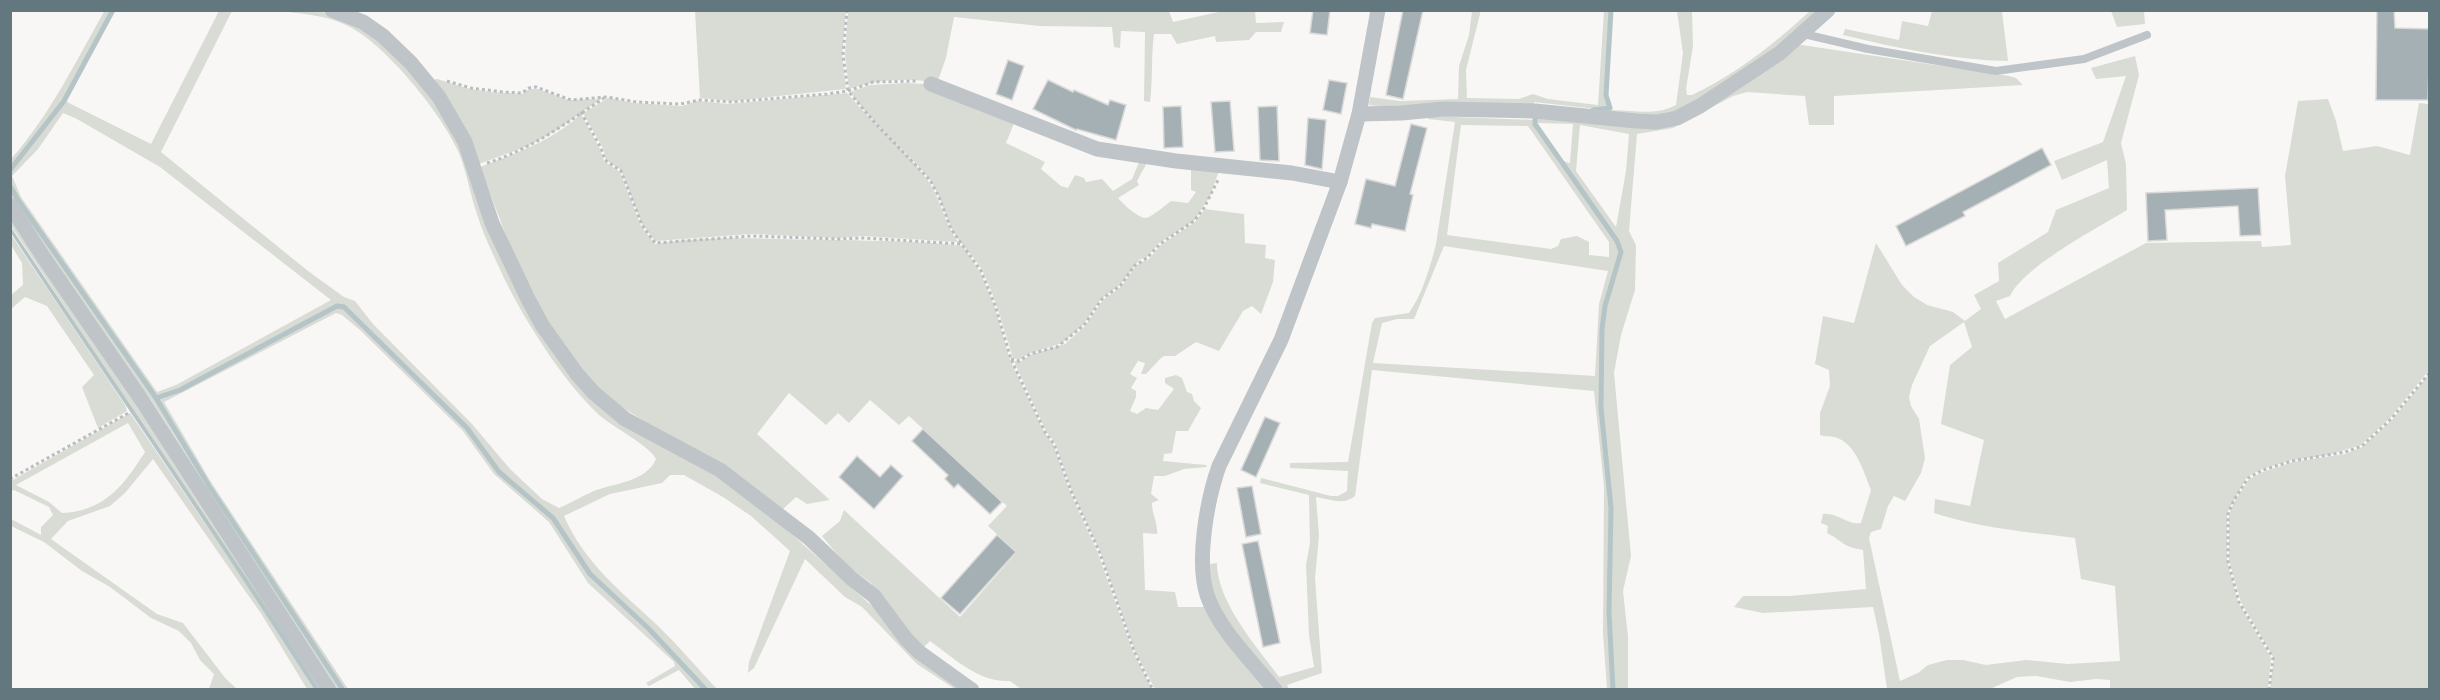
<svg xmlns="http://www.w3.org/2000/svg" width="2440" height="700" font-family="Barlow,sans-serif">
	<rect width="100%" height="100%" fill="#f8f7f5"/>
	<g fill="#d8dcd4" fill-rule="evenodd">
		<path d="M105 10 112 11 63 100 11 168V159C50 115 76 61 105 10Z"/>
		<path d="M1161 10 1169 11 1173 22 1223 11H1255L1256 23 1284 22 1281 32H1256L1249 40 1216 42 1215 36 1177 44 1171 34H1154C1151 57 1153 79 1150 102L1144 101 1145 32 1121 31 1120 48 1114 47 1112 27 1040 26 954 17 946 58 937 83C908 77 877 79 849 89L845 55 848 11Z"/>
		<polygon points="1481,10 1466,70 1467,98 1519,99 1533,94 1548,99 1598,105 1604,11 1610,11 1604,96 1608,107 1597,109 1534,102 1534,108 1401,108 1369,105 1370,97 1400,101 1458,99 1459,66 1469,35 1472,11"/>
		<path d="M219 11H232L161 152 308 271 344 297 355 301 373 324 472 424 510 469 542 499 559 508C571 503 582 496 594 491 615 483 646 482 656 459 650 446 613 427 599 415 582 399 566 379 552 359 532 330 512 297 498 265 490 248 482 231 477 214 470 194 467 173 459 153 443 115 384 42 346 25 326 15 302 14 280 11H317L341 16 385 45 416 79 445 116 563 363 686 457 750 497 965 689H955L917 664 862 607 845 597 805 559 754 668 748 673 749 662 790 551 751 516 723 497 684 475H670L662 483 610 494 564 516C585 564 620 590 657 625 678 645 697 668 717 689H707L650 629 591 573 554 517 500 471 468 427 345 305H336L179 389 156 397 19 199 11 183V172L65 101 151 144ZM63 113 77 119 160 167 331 300 176 385 157 392 21 197 12 176 38 149Z"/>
		<polygon points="695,11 846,11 842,55 846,89 732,101 700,98"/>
		<path d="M1677 11H1692L1693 46 1686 89 1687 95H1692C1737 74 1774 44 1810 11H1819C1794 38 1693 113 1657 118 1639 120 1616 114 1597 112 1624 106 1650 119 1676 105L1683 53Z"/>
		<path d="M1932 11H2002L2008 61C1953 60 1897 48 1843 35L1845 29 1899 40 1902 21 1928 26Z"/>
		<polygon points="2111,11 2144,11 2145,24 2117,27"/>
		<path d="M1795 44 2009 76 2016 78 2023 85 1834 96V125H1809L1805 96 1747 92 1733 96 1673 128 1637 134 1629 231 1636 245 1635 290 1621 335 1614 373 1631 556 1623 591 1628 637V689H1615L1611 612 1613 508 1602 408 1603 329 1606 306 1622 252 1619 241 1563 161 1570 163 1573 124 1536 123V116L1661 126ZM1580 125 1629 134 1626 171 1616 227 1576 171Z"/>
		<path d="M2135 56 2139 75 2121 143 2126 164 2127 210C2098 228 2024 266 2010 296L1996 301 2005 319 2146 243 2261 241 2262 247 2291 245 2285 176 2298 101 2328 99 2336 121 2343 151 2377 146 2410 155 2419 103 2429 104V370L2390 418 2361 445 2328 455 2292 460 2262 469 2247 477 2227 513V561L2238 602 2271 658 2268 689H2110V680L2096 679 2070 682 2036 676 2017 677 1990 689H1887L1879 634 1873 607 1763 613 1734 607 1743 596H1790L1866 589 1863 550C1840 546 1845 542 1827 533L1828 526 1821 523 1823 514C1837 512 1848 526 1861 523L1871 490C1864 473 1856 442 1834 437 1830 436 1825 437 1820 435V413L1830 386 1829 370 1815 364 1823 316 1854 323 1876 243 1902 285 1914 297 1927 305 1953 312 1965 321 1981 309 1974 295 1999 281 1998 263 2048 232 2056 210 2109 188 2107 160 2062 180 2054 161 2103 142 2126 76 2096 79 2091 68ZM1964 322 1972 347 1950 365 1941 424 1984 440 1970 506 1935 499 1934 513C1980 528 2027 532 2075 538L2081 579 2115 586 2120 661 2068 664 2026 660 1986 665 1963 660H1947L1928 665 1918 673 1900 681 1869 538 1871 532 1881 529 1888 506 1894 496 1905 501 1921 473 1925 458 1919 419 1911 406 1909 397 1912 385 1930 346Z"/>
		<polygon points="437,79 470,89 492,92 522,94 529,89 538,89 569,100 601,99 555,131 528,146 479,164 432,80"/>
		<path d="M906 83 924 84 1015 121 1006 143 1045 162 1041 169 1061 186 1068 188 1075 175 1084 178 1086 182 1102 179 1113 191 1132 179 1140 160 1148 161 1137 181 1139 185 1118 198C1123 204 1138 218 1146 218 1150 218 1167 204 1171 201L1188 203 1196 192 1191 190V167L1220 168 1210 196 1194 221 1159 243 1146 258 1140 259 1120 285 1101 299 1083 325 1062 343 1028 354 1019 360 1013 358C1004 329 996 299 983 272 974 255 958 243 951 227 943 210 939 191 928 177 903 147 872 124 850 92L870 85Z"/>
		<path d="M847 93C872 123 904 148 927 179 941 199 944 223 958 242L863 236 838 238 751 234 655 241 642 224 621 170 606 160 603 148 583 113 608 98 634 103 682 106 697 101 729 104Z"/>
		<path d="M581 114 600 149 604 161 620 172 641 226 655 244C716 234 777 240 839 240 880 241 921 241 963 246L980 272 994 305 1010 360 1044 432 1053 444 1070 492 1097 551 1133 652 1152 689H1021L1010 681C979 683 954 658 930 641L922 649 894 617 871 583 845 564 822 536 840 521 844 510 960 617 1017 552 988 526 1007 506 909 416 899 425 870 400 849 423 838 413 826 425 789 393 757 434 830 500 807 504 796 497 783 509 598 392 539 310 512 251 480 167C515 154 554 140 581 114Z"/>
		<path d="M1428 116 1534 120V124L1616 242 1620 252 1603 306 1601 329 1600 408 1610 508 1608 612 1612 689H1607L1603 633 1604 486 1594 391 1372 370 1355 496C1343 506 1330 499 1316 497L1319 536 1315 578 1322 673 1287 685 1289 689H1281C1261 665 1224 626 1214 597 1210 586 1210 575 1210 564L1217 563C1217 602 1257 647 1279 677L1314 667 1309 635 1306 565 1310 543 1309 495 1260 483 1261 478 1331 496H1338L1347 491 1348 471 1290 468V463L1348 462 1372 323 1375 318 1409 313C1423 293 1430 267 1436 244L1455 122 1428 119ZM1461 125 1528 126 1609 242V257L1589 255V242L1577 236 1561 239 1558 246 1551 249 1447 235ZM1444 246 1608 271 1599 304 1595 376 1373 363 1382 323 1397 319H1414Z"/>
		<polygon points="10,189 155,399 207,487 342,689 337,689 151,400 122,362 16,206 11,197"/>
		<path d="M1205 209 1244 214 1245 243 1266 245 1265 258 1275 260 1273 282 1261 314 1252 306 1243 311 1219 351 1196 342 1175 356H1164L1160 359 1146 374H1141L1145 363 1138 361 1130 374 1137 378 1131 388 1136 391V397L1130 411 1137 414 1146 408 1158 410 1174 389 1165 383V378L1176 375 1182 378 1187 392 1192 394 1194 401 1201 408 1188 431H1176L1172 453 1164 454 1163 461 1206 465 1207 467 1184 469 1165 476H1154L1151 494 1159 500 1152 503C1152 515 1158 523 1157 534L1143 533 1145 590 1175 592 1178 607H1207L1269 689H1155L1135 651 1100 551 1072 491 1055 443 1046 431 1014 361 1020 362 1030 355 1065 344 1085 326 1103 300 1122 286 1135 267 1141 262 1148 260 1161 245 1195 222Z"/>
		<polygon points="10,215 140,408 325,689 319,689 11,226"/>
		<polygon points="10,233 125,405 127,411 98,428 82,387 94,375 47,306 25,297 11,309 11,295 23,285 22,263 11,245"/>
		<polygon points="337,307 343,308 466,429 498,473 552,519 589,575 648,631 704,689 695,689 679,670 649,686 646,683 675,666 674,662 588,583 549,522 494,474 463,431 360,330 342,315 336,313 164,402 211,482 348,689 344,689 210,486 158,399 180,392"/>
		<polygon points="2429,374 2429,689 2270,689 2274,658 2241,602 2229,560 2229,514 2235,501 2249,479 2263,472 2293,462 2345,454 2362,447 2392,420"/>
		<path d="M130 413 262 607 314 689H307L262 615 153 459 125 493 110 506 68 521 51 539 157 614 183 623 226 679 237 689H209L214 674 200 660 191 643 179 631 151 618 110 587 82 571 44 542 11 526V519L41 535V527L53 515 49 507 14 490 11 491V481ZM128 423 145 452C124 485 105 511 62 513L49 502 16 485Z"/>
	</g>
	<path fill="#b5c4c6" d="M10 226 285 635 319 689H314C216 535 111 386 11 233Z"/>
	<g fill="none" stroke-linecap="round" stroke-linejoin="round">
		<g stroke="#b5c4c6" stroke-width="5">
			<polyline points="1593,110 1610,108 1606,95 1611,10"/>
			<polyline points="1535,111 1535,124 1617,241 1621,252 1605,306 1602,329 1601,408 1611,508 1609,612 1613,690"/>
			<polyline points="10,170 64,101 113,10"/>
			<polyline points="10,186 18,200 156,398 209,486 343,690"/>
			<polyline points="156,398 180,390 337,306 344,307 467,428 499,472 553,518 590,574 649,629 706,690"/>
		</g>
	</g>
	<g fill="#a5b0b4" stroke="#d9d9d7" stroke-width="1.5">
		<polygon points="1313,10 1330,10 1327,35 1310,33"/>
		<polygon points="1403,10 1423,10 1403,99 1386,95"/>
		<polygon points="2377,10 2394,10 2395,28 2430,29 2428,100 2376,100"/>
		<polygon points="1008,60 1024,66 1012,100 996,94"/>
		<polygon points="1048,80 1073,92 1074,90 1108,105 1110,100 1126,105 1116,140 1077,129 1076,130 1033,109"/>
		<polygon points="1329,80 1347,83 1341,114 1323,110"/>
		<polygon points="1230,101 1234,151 1215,152 1211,102"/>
		<polygon points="1181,106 1183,147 1164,148 1163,107"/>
		<polygon points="1277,106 1279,161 1260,160 1258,107"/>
		<polygon points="1308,118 1326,120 1322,169 1305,165"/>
		<polygon points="1411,124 1427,128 1410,194 1413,195 1405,231 1372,224 1371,228 1355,224 1366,179 1395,186"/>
		<polygon points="2042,148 2051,165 1963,212 1965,216 1906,246 1896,226"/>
		<polygon points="2258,188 2261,235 2240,236 2238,206 2165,210 2167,240 2148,241 2146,193"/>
		<polygon points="1265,417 1280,423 1256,477 1241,470"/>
		<polygon points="923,429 1002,502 990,514 958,484 954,488 945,479 948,475 912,441"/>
		<polygon points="857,456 880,477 891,465 903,476 874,509 839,477"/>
		<polygon points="1252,486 1261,534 1246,537 1237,488"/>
		<polygon points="997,535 1016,552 960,614 941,598"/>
		<polygon points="1258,541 1280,643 1263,647 1242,544"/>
	</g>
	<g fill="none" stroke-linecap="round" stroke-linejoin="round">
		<g stroke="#b9bdbf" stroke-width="3" stroke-dasharray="3 3" stroke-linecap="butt">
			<polyline points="847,10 843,55 848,91 876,124 930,180 939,197 951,229 981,271 995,305 1011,359 1045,432 1054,444 1071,491 1099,551 1134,651 1153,690"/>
			<polyline points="447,81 471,88 503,92 522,93 529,88 536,87 571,100 607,97 637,102 680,104 700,100 733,102 827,94 848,91 873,82 918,81"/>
			<polyline points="581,112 601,148 605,160 621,171 642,225 655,243 752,236 838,239 863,238 962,244"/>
			<path d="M487 163C532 149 566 123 604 98"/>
			<polyline points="1011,359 1019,361 1030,354 1057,347 1084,325 1102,299 1121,285 1134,266 1147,258 1160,244 1194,221 1204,208 1218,180"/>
			<polyline points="10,479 132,411"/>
			<polyline points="2269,690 2273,658 2239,602 2228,561 2228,514 2234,500 2248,478 2263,470 2292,461 2345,452 2362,446 2391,419 2430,372"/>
		</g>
		<polyline stroke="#bec4c7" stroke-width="8" points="1804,34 1868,49 1996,71 2084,59 2147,35"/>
		<g stroke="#bec4c7" stroke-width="15">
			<polyline points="332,10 363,22 383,36 411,63 439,97 465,142 492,223 527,297 542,325 577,374 594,393 625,419 720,470 809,538 851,578 874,596 906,639 919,652 972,690"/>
			<polyline points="931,84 1097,149 1176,161 1292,173 1340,182"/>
			<polyline points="1359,114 1402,113 1443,109 1535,111 1636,121 1657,122 1677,118 1700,106 1780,53 1828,10"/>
			<polyline points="10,205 44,258 143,402 329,690"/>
			<path d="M1275 690C1252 661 1219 630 1207 595 1196 561 1207 500 1219 466L1281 340 1340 182 1359 114 1378 10"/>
		</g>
	</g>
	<rect width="2440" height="700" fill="none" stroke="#63777f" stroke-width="24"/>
</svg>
